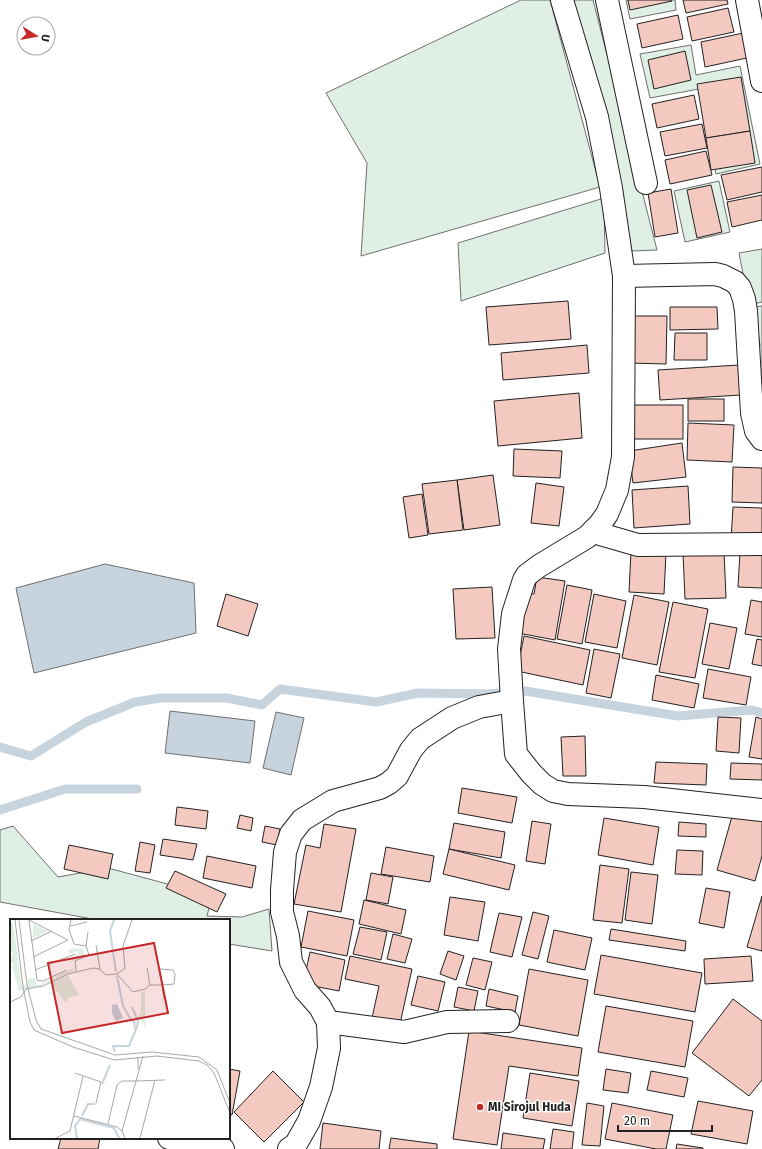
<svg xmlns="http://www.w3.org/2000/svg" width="762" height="1149" font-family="'Fira Sans',sans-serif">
	<rect width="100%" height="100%" fill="#fff"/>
	<g fill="#e0efe3" stroke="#6f6f6f">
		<polygon points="521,0 550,0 600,187 361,256 367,163 326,93"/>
		<polygon points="571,0 593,0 657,250 632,251"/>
		<polygon points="626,0 675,0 676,10 630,19"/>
		<polygon points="691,45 696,75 740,66 760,164 716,174 699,89 650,98 640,54"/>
		<polygon points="719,181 730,232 685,242 674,191"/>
		<polygon points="604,198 605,253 461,301 458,243"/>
		<polygon points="762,249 762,302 749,305 739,253"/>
		<polygon points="762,306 762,404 753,388 760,345 754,307"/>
		<polygon points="13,826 58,877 108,868 212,896 207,916 242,917 269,909 272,951 229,944 229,920 98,920 0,902 0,830"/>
	</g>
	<g fill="#c7d3dd" stroke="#6f6f6f">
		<polygon points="105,564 194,583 196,633 34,673 16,588"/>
		<polygon points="170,711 255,721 250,763 165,753"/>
		<polygon points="276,712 304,718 291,775 263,768"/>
	</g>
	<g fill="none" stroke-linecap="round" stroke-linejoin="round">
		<g stroke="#c7d3dd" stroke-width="9">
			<polyline points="0,747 31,756 86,722 135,702 161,698 227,698 262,705 280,689 376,702 418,693 487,694 525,691 678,716 752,710 762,713"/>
			<polyline points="0,810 65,789 137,789"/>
		</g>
	</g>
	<g fill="#f3c9c0" stroke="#222">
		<polygon points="628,0 671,0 672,1 630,10"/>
		<polygon points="683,0 727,0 728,4 686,13"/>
		<polygon points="728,8 734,32 692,41 687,17"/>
		<polygon points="678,15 683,39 642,48 637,24"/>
		<polygon points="743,33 747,58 705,67 701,42"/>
		<polygon points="685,51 691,80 654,89 648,60"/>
		<polygon points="741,77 750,131 706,138 697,84"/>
		<polygon points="694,95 699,119 657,128 652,104"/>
		<polygon points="702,124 707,148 665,156 660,132"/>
		<polygon points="750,131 755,163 711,170 706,138"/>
		<polygon points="706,151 712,175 670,184 665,160"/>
		<polygon points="762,167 762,192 727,200 721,175"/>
		<polygon points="711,185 722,232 697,238 687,190"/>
		<polygon points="671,189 678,233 655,237 648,193"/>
		<polygon points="762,195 762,220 732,227 727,202"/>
		<polygon points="568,301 571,339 489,345 486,307"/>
		<polygon points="670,307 717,307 718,329 670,330"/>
		<polygon points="630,316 667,316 666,364 629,363"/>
		<polygon points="675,333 707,333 707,360 674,360"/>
		<polygon points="587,345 589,373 503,380 501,353"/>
		<polygon points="739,365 741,395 660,400 658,370"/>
		<polygon points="579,393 582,438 498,446 494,401"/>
		<rect x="688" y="399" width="36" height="22"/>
		<rect x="633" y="405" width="50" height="34"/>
		<polygon points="688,423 734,425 732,462 687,460"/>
		<polygon points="682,443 686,477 633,483 629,451"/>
		<polygon points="514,449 562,451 560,478 513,476"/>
		<polygon points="733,467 762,468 762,503 732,502"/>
		<polygon points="493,475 500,525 464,530 457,480"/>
		<polygon points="457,480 463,530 429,534 422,484"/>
		<polygon points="536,483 564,487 559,526 531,523"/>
		<polygon points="688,486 690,524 634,528 632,490"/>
		<polygon points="422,494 428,535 409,538 403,497"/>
		<polygon points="733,507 762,508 762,541 731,540"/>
		<polygon points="631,551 666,553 664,594 629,592"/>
		<polygon points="724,551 726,598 685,599 683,553"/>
		<polygon points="740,552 762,553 762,588 738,587"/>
		<polygon points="537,577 565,581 555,640 518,633 525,592 534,594"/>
		<polygon points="567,585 592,590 582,644 557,639"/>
		<polygon points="492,587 495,638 456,639 453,589"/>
		<polygon points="226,594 258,604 248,636 217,626"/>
		<polygon points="594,594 626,601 617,648 585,642"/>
		<polygon points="634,595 669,602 657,665 622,658"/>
		<polygon points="751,600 762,602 762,637 745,634"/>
		<polygon points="673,602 708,609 695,678 659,672"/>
		<polygon points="710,623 737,628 729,669 702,664"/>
		<polygon points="524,636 590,650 583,685 517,671"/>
		<polygon points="757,639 762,640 762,666 752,664"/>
		<polygon points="594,649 620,654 611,698 586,693"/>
		<polygon points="708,669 751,677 746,705 703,698"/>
		<polygon points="656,675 699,684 694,708 652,700"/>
		<polygon points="718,717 741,718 739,753 716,751"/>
		<polygon points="756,717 762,719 762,759 749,757"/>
		<polygon points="585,736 586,776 563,776 561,737"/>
		<polygon points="656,762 707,764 706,785 654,783"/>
		<polygon points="731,763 762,764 762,780 730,779"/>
		<polygon points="462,788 517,797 512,823 458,813"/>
		<polygon points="177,807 208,811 206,829 175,825"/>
		<polygon points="734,809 762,817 762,856 755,881 717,870"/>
		<polygon points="240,815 253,818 251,831 237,828"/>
		<polygon points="604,818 659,827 653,865 598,855"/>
		<polygon points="532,821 551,824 545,864 526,861"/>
		<polygon points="679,822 706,824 706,837 678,836"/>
		<polygon points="454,823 505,832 501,858 449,849"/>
		<polygon points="324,824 356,829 341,912 294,904 306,845 320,848"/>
		<polygon points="265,826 280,829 277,845 262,842"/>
		<polygon points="163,839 197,844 193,860 160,855"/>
		<polygon points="140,842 155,845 150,873 135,871"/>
		<polygon points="69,845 113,854 108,879 64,869"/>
		<polygon points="386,847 434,856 430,882 381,874"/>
		<polygon points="449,849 515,865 509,890 443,874"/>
		<polygon points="677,850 703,851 702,875 675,874"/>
		<polygon points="207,856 256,866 252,888 203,878"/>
		<polygon points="600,865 629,869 622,923 593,920"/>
		<polygon points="175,871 226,894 217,912 166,888"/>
		<polygon points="631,872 658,875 652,924 625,920"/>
		<polygon points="371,873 393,877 388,904 366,900"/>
		<polygon points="706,888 730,892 724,928 699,923"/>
		<polygon points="762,896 762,951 747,947"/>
		<polygon points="450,897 485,902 478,941 444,935"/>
		<polygon points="364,900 406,910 401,934 359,924"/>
		<polygon points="308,911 354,920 347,956 301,947"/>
		<polygon points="533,912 549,916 538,959 522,955"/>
		<polygon points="499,913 522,917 512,957 490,952"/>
		<polygon points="360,927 387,932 381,960 353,954"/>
		<polygon points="611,929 686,941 685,951 609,940"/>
		<polygon points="554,930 592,938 585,970 547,962"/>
		<polygon points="393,934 412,939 405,963 387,959"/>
		<polygon points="448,951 464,956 456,980 440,974"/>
		<polygon points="310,952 345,960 339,991 303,984"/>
		<polygon points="601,955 702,973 695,1012 594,994"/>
		<polygon points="350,956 412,969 400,1024 372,1018 379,986 345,979"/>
		<polygon points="751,956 753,981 705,984 704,959"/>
		<polygon points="473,958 492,962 485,990 466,985"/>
		<polygon points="529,969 588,980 578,1036 519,1025"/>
		<polygon points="418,976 445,982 438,1011 411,1005"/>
		<polygon points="458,987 478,991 474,1011 454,1007"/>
		<polygon points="489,989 518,996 515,1012 486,1006"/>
		<polygon points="733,999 762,1021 762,1080 749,1096 692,1053"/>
		<polygon points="606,1006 693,1021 685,1067 598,1052"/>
		<polygon points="469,1031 582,1048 578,1076 509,1066 497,1145 453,1139"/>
		<polygon points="229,1069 240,1071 232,1115 229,1114"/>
		<polygon points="606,1069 631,1073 628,1093 603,1090"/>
		<polygon points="273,1071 304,1102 264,1142 234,1112"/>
		<polygon points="651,1071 688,1078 684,1097 647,1090"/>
		<polygon points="530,1073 579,1081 572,1126 523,1118"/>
		<polygon points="698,1101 753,1111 747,1144 691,1134"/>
		<polygon points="587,1103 604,1106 600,1146 582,1145"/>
		<polygon points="612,1103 673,1115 666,1149 656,1149 605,1139"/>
		<polygon points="323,1123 381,1131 379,1149 320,1149"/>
		<polygon points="553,1129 574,1132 572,1149 550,1149"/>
		<polygon points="503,1133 545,1139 543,1149 501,1149"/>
		<polygon points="61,1138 100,1138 98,1149 58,1149"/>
		<polygon points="391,1138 437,1144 437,1149 389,1149"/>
		<polygon points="677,1144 703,1148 703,1149 676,1149"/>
	</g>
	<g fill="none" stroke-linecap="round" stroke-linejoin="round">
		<g stroke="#222" stroke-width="24">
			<g id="minor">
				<polyline points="607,0 646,183"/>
				<polyline points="747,0 762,81"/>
				<polyline points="624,276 715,274 723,276 735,282 740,288 744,299 746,311 752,413 756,431 762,439"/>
				<polyline points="593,532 638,545 762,544"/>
				<polyline points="512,701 516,754 531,773 542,784 553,791 568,794 644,797 762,810"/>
				<polyline points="328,1022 404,1032 447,1022 508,1021"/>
				<polyline points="169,1138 223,1149"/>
				<polyline points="289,1149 296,1144 309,1121 321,1087 329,1048 328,1022 320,1007 305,990 291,962 288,936 282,912 282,890 285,852 291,834 302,820 333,801 380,788 389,783 397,776 411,750 420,739 452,718 479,707 512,701 509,649 513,614 524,580 527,575 539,566 587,537 600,524 607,514 617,490 623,457 624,276 611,188 597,117 562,0"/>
			</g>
		</g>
		<use href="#minor" stroke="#fff" stroke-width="22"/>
	</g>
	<circle fill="#c62828" stroke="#fff" stroke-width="1.5" cx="480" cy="1107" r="4"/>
	<g text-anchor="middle" stroke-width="3" stroke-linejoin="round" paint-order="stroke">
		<g font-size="12" font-weight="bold" fill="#222" stroke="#fff" text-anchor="start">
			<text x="488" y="1111">MI Sirojul Huda</text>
		</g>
	</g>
	<g transform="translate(10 919)">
		<rect width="220" height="220" fill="#fff"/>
		<path d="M0 4H3L12 68 18 66 17 60 25 59 26 66H29L63 49 64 52 30 67 9 72 2 47 5 46 0 43 3 34 0 32ZM23 5 36 11 37 13 23 19ZM63 29 73 30 75 37 62 42 61 38 69 35 66 32 60 35 58 31ZM58 56 69 76 60 78 55 83 41 64ZM135 72V102L136 109 128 98 131 93V73Z" fill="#e0efe3"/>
		<path d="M107 85 113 99 106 102 102 95V86Z" fill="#c7d3dd"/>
		<path fill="none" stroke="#c7d3dd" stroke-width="2" d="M104 1 100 12 106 53M107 57 113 87 121 101 124 102 125 110M105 133 103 127H119L127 108 128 102 122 88M92 165 100 146M72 197 78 185H85M70 200 104 209 109 219M67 219 65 207 70 200"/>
		<path fill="none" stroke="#a7a7a7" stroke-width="1" d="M5 1 13 68 20 103 24 111 63 128 104 141 147 137 189 142 197 146 204 154 220 194M9 1 17 66 26 101 31 110 105 136 142 133 189 138 207 151 220 184M19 1 27 61 33 62 57 51M19 1 58 21 23 38M61 1 59 10 64 25 76 27 79 36 65 42 66 52M60 7 77 3M21 22 42 12M86 26 90 50M76 27 78 13M137 49 140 66M150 50 163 51 165 55 164 65 152 66M25 51 65 35M107 55 115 49 113 27 122 1M0 83 11 78 16 70 33 67 58 55 83 49 89 50 96 56 107 55 123 73 135 70 140 66H152L154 80M128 138V151M65 154 91 163 86 184M64 197 107 208 112 212M98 205 107 166 112 162H126L133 137M46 219 60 212 73 157M115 219 112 212 126 162 155 161M130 219 145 161"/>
		<path fill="#c62828" fill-opacity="0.15" stroke="#c62828" stroke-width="2" d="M144 24 158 94 52 114 38 44Z"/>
		<rect width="220" height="220" fill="none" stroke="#222" stroke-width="2"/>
	</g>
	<g transform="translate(36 36) rotate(101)"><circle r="19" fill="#ffffff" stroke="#a7a7a7"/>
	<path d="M0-3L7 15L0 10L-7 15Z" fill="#c62828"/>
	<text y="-6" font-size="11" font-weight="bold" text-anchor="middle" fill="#222222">U</text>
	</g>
	<path d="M618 1125v6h94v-6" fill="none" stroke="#222222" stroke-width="2"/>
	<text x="624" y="1125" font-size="12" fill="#222222" stroke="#ffffff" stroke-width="3" paint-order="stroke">20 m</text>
</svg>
